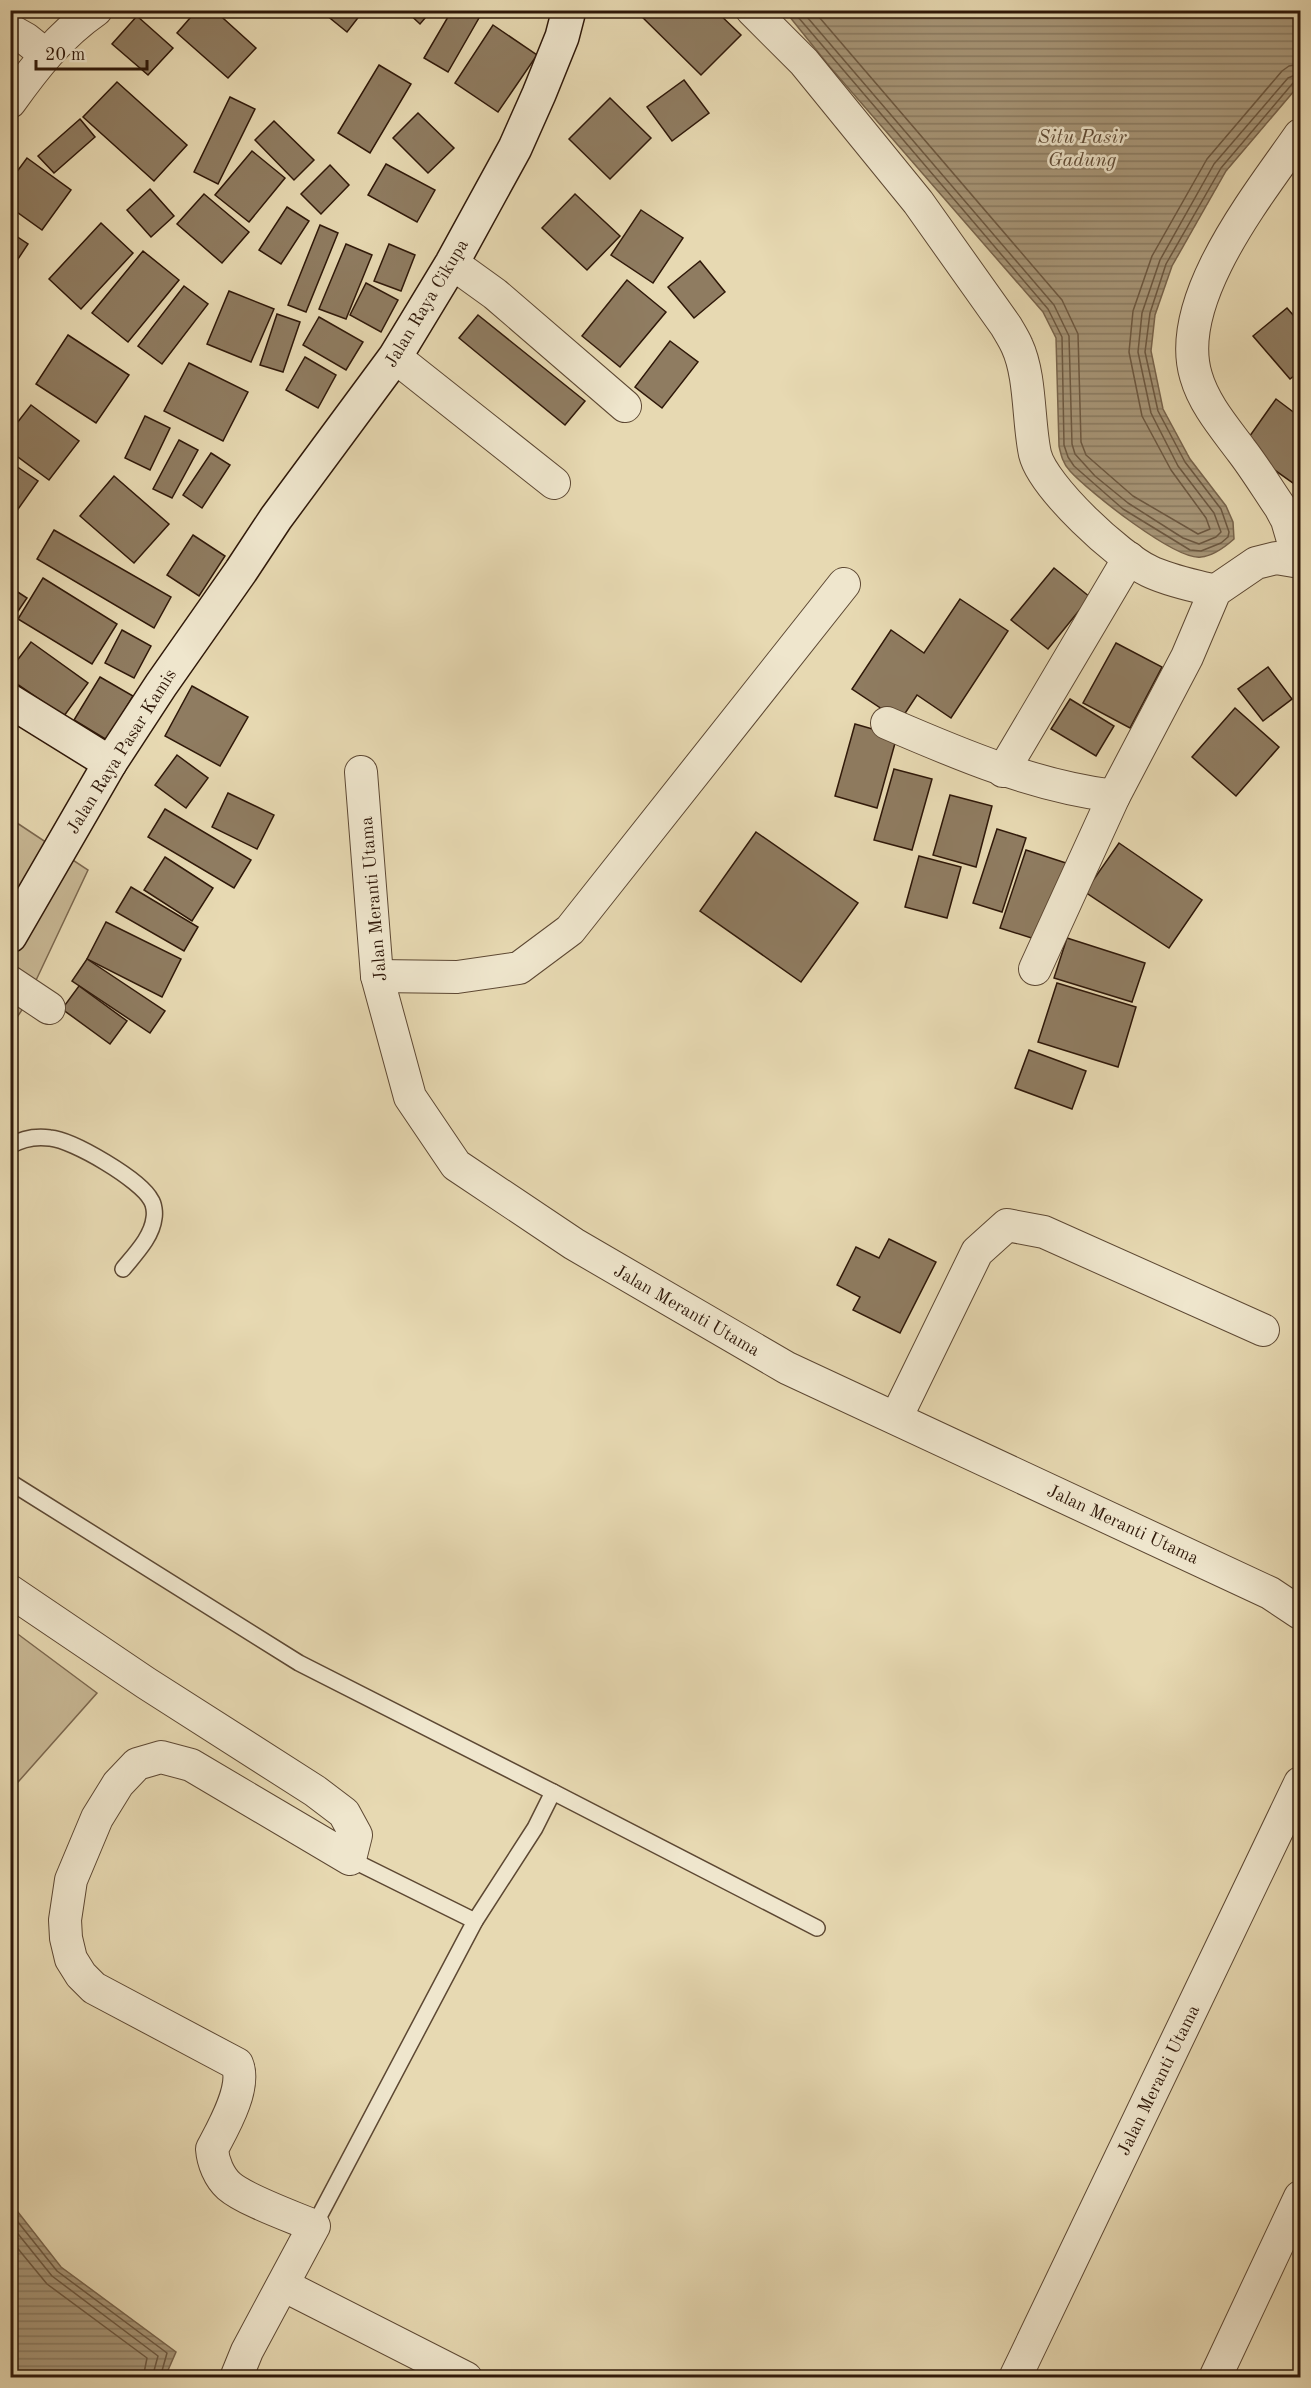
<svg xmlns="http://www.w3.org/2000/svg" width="1311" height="2388" font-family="'Old Standard TT',serif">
	<defs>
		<pattern id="water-rules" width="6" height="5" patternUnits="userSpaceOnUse" patternTransform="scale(1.5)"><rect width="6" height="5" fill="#a89779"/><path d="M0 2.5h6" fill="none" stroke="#897a61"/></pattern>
	</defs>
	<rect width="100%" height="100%" fill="#e7d9b2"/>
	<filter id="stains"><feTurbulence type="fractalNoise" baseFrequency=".00333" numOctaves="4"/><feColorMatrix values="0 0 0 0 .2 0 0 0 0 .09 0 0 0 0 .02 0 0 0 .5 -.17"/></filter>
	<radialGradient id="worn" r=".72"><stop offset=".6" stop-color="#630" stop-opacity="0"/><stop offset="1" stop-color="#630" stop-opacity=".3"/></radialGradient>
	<g fill="#c8b895" stroke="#7c684f" stroke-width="1.5">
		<polygon points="11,819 88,870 22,1010 11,1026"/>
		<polygon points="11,1629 97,1693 11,1790"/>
	</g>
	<g fill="url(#water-rules)" stroke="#78644c" stroke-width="1.5">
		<path d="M785 11H1300V84L1226 171 1172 266 1155 315 1151 351 1163 409 1190 459 1226 506 1233 522 1234 539C1225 547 1213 556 1201 557 1176 561 1088 491 1070 471 1063 464 1061 455 1059 446L1056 338 1043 312 830 67Z"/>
		<polygon points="11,2187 14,2207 61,2267 176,2352 165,2377 11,2377"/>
	</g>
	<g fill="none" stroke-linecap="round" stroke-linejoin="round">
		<g stroke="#6c5841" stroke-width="1.5">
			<polyline points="792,10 1048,309 1062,337 1064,445 1068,457 1074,466 1123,509 1190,550 1201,551 1221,543 1228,537 1229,532 1221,509 1185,462 1158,411 1145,352 1150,313 1166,264 1221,168 1293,83 1300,81"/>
			<polyline points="801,10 1054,305 1069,336 1072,444 1075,454 1095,476 1128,503 1183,538 1199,544 1216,537 1221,532 1214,513 1178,466 1151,413 1138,352 1142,313 1160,260 1214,164 1288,78 1300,73"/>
			<polyline points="813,10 1062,300 1078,334 1081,442 1086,455 1133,496 1198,534 1210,529 1206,518 1171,470 1142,416 1129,352 1133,311 1152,256 1207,159 1282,71 1289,66 1300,64"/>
			<polyline points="10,2212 57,2271 167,2353 160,2378"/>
			<polyline points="10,2224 52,2276 158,2356 152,2378"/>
			<polyline points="10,2239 47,2284 147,2358 143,2378"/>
		</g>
	</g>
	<g fill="#8f7c61" stroke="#2f1809" stroke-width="1.5">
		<polygon points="197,10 214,10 256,48 228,78 177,33"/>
		<polygon points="320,10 364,10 347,32"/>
		<polygon points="405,10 432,10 420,24"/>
		<polygon points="452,10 483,11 448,72 424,58"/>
		<polygon points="635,10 715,10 741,35 701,75"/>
		<polygon points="137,16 173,48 148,75 112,44"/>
		<polygon points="493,25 537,55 498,112 455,83"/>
		<polygon points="379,65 411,84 370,153 338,133"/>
		<polygon points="684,80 709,113 672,141 647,107"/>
		<polygon points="117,82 187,145 154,181 83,117"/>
		<polygon points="230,97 255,109 218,184 194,172"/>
		<polygon points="610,98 651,138 610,179 569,139"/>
		<polygon points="418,113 454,148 428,173 393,138"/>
		<polygon points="80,119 95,137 54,173 38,156"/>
		<polygon points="274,121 314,160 294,180 255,140"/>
		<polygon points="252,151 285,178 249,222 215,195"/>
		<polygon points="27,158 71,190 42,230 10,207 10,181"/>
		<polygon points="386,164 435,190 417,222 368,195"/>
		<polygon points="330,165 349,185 321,214 301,194"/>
		<polygon points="150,189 174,216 151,237 127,210"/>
		<polygon points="204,194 249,232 222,263 177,224"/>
		<polygon points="575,194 620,236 587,270 542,228"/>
		<polygon points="287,207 309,221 281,264 259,250"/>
		<polygon points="641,210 683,238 653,283 611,255"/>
		<polygon points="101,223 133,253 81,309 49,279"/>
		<polygon points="320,225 338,233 306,312 288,305"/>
		<polygon points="10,232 28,244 10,271"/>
		<polygon points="346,244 372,255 346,319 319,309"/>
		<polygon points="389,244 415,255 401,291 374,281"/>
		<polygon points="143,251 179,280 128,342 92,313"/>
		<polygon points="700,261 725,292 694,318 668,287"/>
		<polygon points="627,280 666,312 620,367 582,336"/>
		<polygon points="366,283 398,300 381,332 350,315"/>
		<polygon points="184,286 208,304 162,364 138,346"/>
		<polygon points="229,291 274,309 251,362 207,344"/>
		<polygon points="1287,308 1300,323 1300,371 1290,379 1253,336"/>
		<polygon points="277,314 300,322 283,372 260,365"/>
		<polygon points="478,315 585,401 565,425 459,338"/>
		<polygon points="319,317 363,342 346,370 303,345"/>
		<polygon points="68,335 129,375 96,423 36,384"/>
		<polygon points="670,341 698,362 662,408 635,387"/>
		<polygon points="305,357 336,375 318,408 286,390"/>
		<polygon points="189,363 248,392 223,441 164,411"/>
		<polygon points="1276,399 1300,417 1300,488 1242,447"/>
		<polygon points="31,405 79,441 49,480 10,451 10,432"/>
		<polygon points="145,416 170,428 150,470 125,458"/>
		<polygon points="179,440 198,450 172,498 153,489"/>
		<polygon points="211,453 230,465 202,508 183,495"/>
		<polygon points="10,462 38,481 11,519 10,518"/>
		<polygon points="114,476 169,524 134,563 80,516"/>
		<polygon points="54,530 171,597 154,628 37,559"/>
		<polygon points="193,535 225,556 199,596 167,575"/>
		<polygon points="1054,568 1090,597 1048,649 1011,620"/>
		<polygon points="43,578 117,624 92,664 18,619"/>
		<polygon points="10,587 27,598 10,623"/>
		<polygon points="960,599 1008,631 951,718 917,695 900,721 852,689 891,630 924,653"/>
		<polygon points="122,630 151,646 134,678 105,663"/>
		<polygon points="31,642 88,683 64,716 10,679 10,670"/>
		<polygon points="1116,643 1162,667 1130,728 1083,703"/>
		<polygon points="1268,667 1292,699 1263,721 1238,689"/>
		<polygon points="100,677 133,696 107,740 74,720"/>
		<polygon points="192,686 248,717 220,766 165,736"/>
		<polygon points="1070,699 1114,726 1096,756 1051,729"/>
		<polygon points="1235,708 1279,747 1236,796 1192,757"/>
		<polygon points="855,724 897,736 877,808 835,796"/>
		<polygon points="177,755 208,778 186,808 155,785"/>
		<polygon points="894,769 932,779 912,850 874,840"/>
		<polygon points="228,793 274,815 257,849 212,827"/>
		<polygon points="950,795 992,806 976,867 933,855"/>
		<polygon points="165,809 251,860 234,888 148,837"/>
		<polygon points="997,829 1026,838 1002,912 973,903"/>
		<polygon points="756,832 858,903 801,982 700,911"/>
		<polygon points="1119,843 1202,900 1169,948 1085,892"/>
		<polygon points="1026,850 1066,863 1041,941 1000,928"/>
		<polygon points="919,856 961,867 947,918 905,907"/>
		<polygon points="165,857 213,888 192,921 144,890"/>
		<polygon points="131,887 198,927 184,951 116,912"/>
		<polygon points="106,922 181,959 162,997 87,959"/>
		<polygon points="1067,938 1145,963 1132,1002 1054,978"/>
		<polygon points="87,959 165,1011 150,1033 72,981"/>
		<polygon points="1057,983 1136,1007 1118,1067 1038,1042"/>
		<polygon points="79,986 127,1021 110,1044 62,1009"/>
		<polygon points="1029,1050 1086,1071 1072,1109 1015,1088"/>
		<polygon points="889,1239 936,1262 900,1333 853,1310 860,1297 837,1285 856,1247 879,1258"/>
	</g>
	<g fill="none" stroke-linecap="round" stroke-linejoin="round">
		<g stroke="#5d4833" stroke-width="18">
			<g id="lane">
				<path d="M10 1146C23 1138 35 1136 50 1138 73 1140 141 1180 151 1200 154 1204 155 1213 154 1218 152 1237 135 1254 123 1269"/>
				<polyline points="10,1482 299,1663 553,1792 535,1828 475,1921 314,2226"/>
				<polyline points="553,1792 817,1928"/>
				<polyline points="350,1859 475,1921"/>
			</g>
		</g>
		<g stroke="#5d4833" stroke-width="34">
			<g id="street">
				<path d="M752 10 804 62 918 202 1006 326C1010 333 1014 339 1017 346 1031 376 1028 422 1035 454 1043 487 1119 557 1149 571 1169 581 1193 585 1215 591"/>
				<polyline points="10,30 26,39 46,55"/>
				<path d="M10 102C35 67 60 35 96 10"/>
				<polyline points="452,263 495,294 625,406"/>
				<polyline points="395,357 554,483"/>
				<path d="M1299 561 1287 520 1280 507C1267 488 1255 468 1241 450 1224 427 1204 404 1196 376 1173 300 1259 194 1300 135"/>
				<path d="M887 723C961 755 1034 786 1114 796"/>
				<polyline points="1003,771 1129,558"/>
				<polyline points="361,772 377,976 410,1097 456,1165 574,1244 787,1368 1270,1593 1300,1613"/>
				<polyline points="1035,969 1114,796 1187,657 1215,591 1256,563 1276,558 1300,562"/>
				<polyline points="377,976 457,977 519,968 570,930 844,584"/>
				<polyline points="10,982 49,1008"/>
				<polyline points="896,1418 977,1252 1007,1225 1044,1232 1263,1330"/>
				<path d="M10 1591 146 1683 315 1791 344 1813 356 1835 350 1859 191 1765 161 1757 137 1764 118 1784 97 1818 71 1880 65 1920 66 1938 71 1959 81 1975 94 1988 237 2064C247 2087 223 2128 212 2149 213 2162 219 2177 229 2186 245 2200 293 2217 314 2226L247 2351 236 2378"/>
				<polyline points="283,2285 466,2378"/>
				<polyline points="1015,2378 1300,1783"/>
				<polyline points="1215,2378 1300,2197"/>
			</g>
		</g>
		<g stroke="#2f1809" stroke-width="36">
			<g id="secondary">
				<polyline points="10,701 110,763"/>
				<polyline points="10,936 110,763 161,685 241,571 276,518 395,357 452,263 515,148 539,94 562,37 569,10"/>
			</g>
		</g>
		<use href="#lane" stroke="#efe6cd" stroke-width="15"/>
		<use href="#street" stroke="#efe6cd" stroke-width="32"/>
		<use href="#secondary" stroke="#efe6cd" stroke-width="33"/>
	</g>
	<g text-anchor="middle" stroke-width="5" stroke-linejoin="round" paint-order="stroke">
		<g font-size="18" fill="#2f1809" stroke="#efe6cd">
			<text transform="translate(426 303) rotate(-59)" y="6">Jalan Raya Cikupa</text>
			<text transform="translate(121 751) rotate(-58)" y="6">Jalan Raya Pasar Kamis</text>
			<text transform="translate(373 899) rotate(-95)" y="6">Jalan Meranti Utama</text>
			<text transform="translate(687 1310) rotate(30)" y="6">Jalan Meranti Utama</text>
			<text transform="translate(1123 1524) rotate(25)" y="6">Jalan Meranti Utama</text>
			<text transform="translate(1158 2080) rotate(-64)" y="6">Jalan Meranti Utama</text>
		</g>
		<g font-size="20" font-style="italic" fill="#5f4b36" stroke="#efe6cd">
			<text x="1082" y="143">Situ Pasir<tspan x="1082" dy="23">Gadung</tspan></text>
		</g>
	</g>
	<rect width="1311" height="2388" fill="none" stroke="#e7d9b2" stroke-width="36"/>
	<rect x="12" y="12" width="1287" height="2364" fill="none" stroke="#2f1809" stroke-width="3"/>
	<rect x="18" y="18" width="1275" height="2352" fill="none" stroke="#2f1809" stroke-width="1.5"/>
	<path d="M36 60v9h111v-9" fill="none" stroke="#2f1809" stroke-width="3"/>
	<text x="45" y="60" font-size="18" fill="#2f1809" stroke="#efe6cd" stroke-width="4.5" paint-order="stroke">20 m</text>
	<rect width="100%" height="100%" filter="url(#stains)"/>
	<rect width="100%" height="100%" fill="url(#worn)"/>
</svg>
